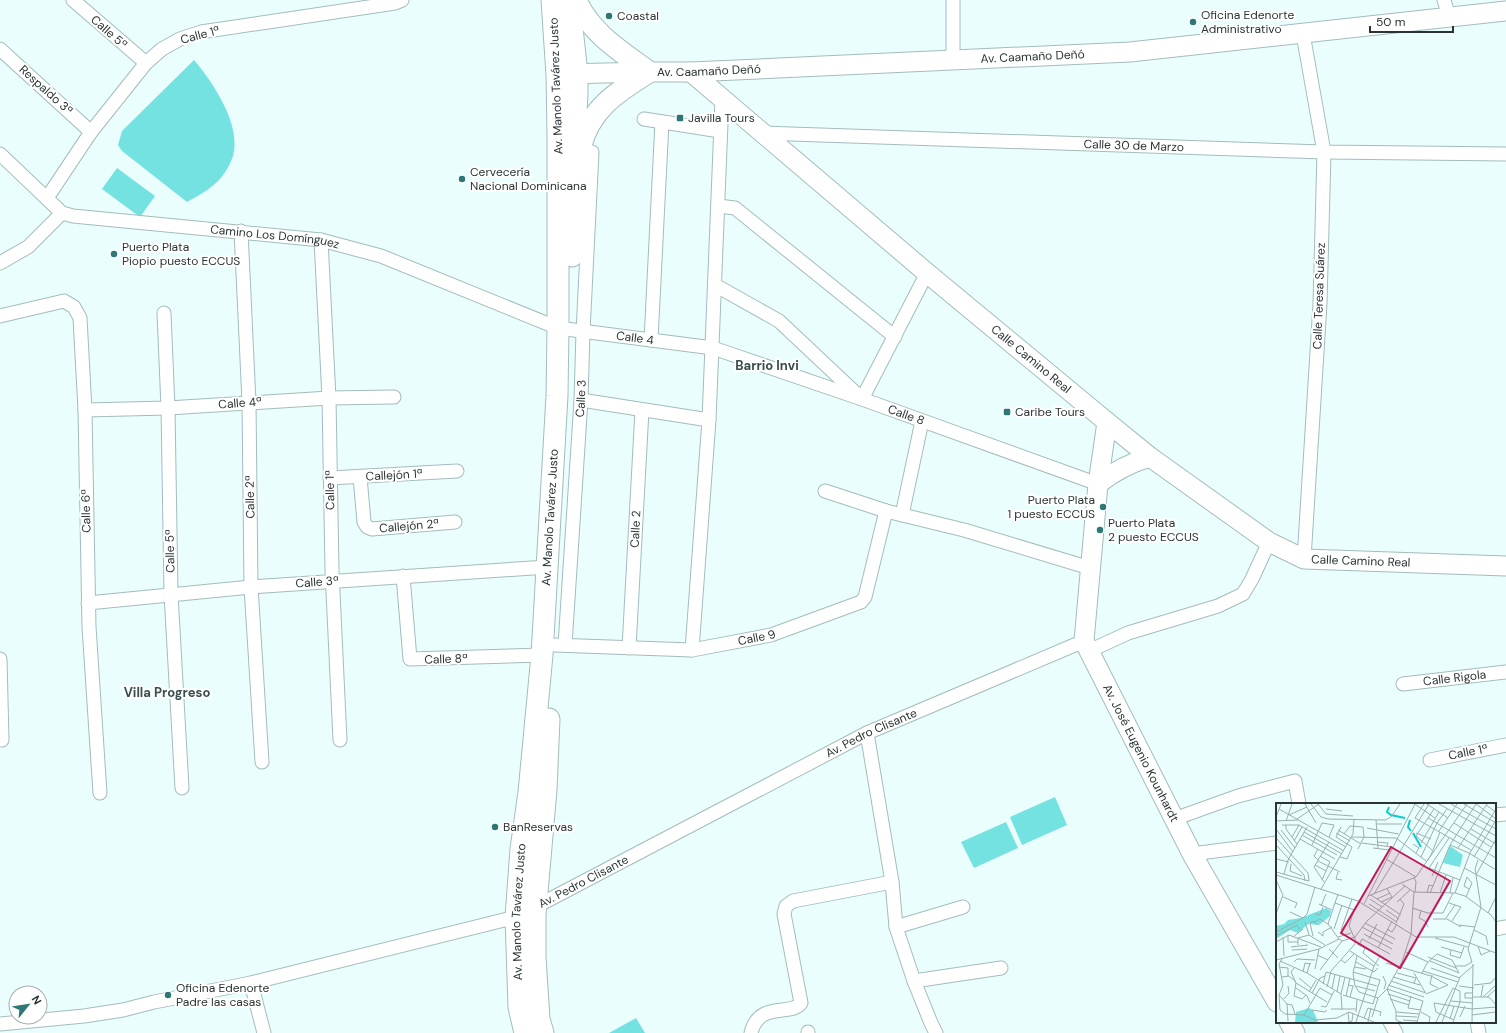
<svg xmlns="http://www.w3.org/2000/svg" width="1506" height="1033" font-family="'DM Sans',sans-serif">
	<rect width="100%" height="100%" fill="#ebfefe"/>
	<g fill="#75e2e2">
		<path d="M194 60C213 82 242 126 233 156 231 162 227 170 223 175 216 186 198 196 187 202L122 151 118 145 122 131Z"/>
		<polygon points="117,168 155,196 140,217 102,189"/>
		<polygon points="1055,797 1067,825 1022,845 1010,817"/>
		<polygon points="1006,822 1018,848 974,868 961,842"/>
		<polygon points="636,1018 645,1033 609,1033"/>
	</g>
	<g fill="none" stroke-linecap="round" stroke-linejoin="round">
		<g stroke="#a4bcbc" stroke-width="15">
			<g id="street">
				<polyline points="73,0 146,63"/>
				<polyline points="1444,0 1449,17"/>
				<polyline points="1303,34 1324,152 1320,304 1304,559"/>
				<polyline points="0,49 91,132"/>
				<polyline points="953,59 953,0"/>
				<polyline points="644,119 720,131"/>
				<path id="s1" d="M761 133 1324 152 1506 154"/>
				<path id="s2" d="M0 154 62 213 73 216 321 240 381 256 558 328 713 348 862 399 1098 484"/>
				<polyline points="47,198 91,132 146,63 162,49 180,39 201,32 395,3 402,0"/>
				<polyline points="718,206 735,208 895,337"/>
				<polyline points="241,231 249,402 251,587 262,762"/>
				<polyline points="321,240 329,398 332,571 340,740"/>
				<polyline points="0,263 28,247 62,213"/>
				<polyline points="715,285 779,321 862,399 927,273"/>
				<polyline points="164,313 168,408 171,594 182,788"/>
				<polyline points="0,316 64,301 74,307 80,318 85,410 89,627 100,793"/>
				<polyline points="651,340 662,122"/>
				<polyline points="581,400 709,420"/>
				<polyline points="85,410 168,408 329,398 394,397"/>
				<polyline points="360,477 364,522 367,527 372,529 455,522"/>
				<polyline points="330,478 457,471"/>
				<polyline points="825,491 886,511 964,530 1090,568"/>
				<polyline points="902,515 922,421"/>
				<polyline points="403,576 410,659 542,655"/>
				<polyline points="88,603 251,587 547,567"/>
				<path id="s3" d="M554 645 692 650 771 635 861 602 865 597 886 511"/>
				<path id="s4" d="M565 645 581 400 583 332 592 152"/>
				<path id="s5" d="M629 648 642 410"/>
				<polyline points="692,650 709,420 722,99"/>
				<polyline points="1089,651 1128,633 1218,606 1243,594 1252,579 1269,542"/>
				<polyline points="0,659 2,740"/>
				<path id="s6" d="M1403 684 1506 672"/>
				<polyline points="867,733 892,882 896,927 914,981 931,1023 936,1033"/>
				<polyline points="1430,760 1506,745"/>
				<polyline points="1495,815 1506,814"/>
				<polyline points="1174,819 1238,796 1295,781 1299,804"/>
				<polyline points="1192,854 1277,843"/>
				<polyline points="896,927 963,907"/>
				<polyline points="1495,929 1506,927"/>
				<polyline points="914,981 1001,968"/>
				<polyline points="251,983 264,1033"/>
				<polyline points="1390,1022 1396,1033"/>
				<polyline points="1477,1022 1479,1033"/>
				<path id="s7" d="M0 1024 84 1016 123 1010 154 1002 251 983 516 917 867 733 1084 641"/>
				<polyline points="808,1032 808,1033"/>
				<path d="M751 1033C759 1000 791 1017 801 1003L784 914 786 906 793 901 892 882"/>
			</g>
		</g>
		<g stroke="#a4bcbc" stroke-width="21">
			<g id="secondary">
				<path id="s8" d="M691 72 927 273 1107 422 1150 457 1269 542 1304 559 1506 566"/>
				<path id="s9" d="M562 74 649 72H691L1130 52 1506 11"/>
				<path id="s10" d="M1107 422 1098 484 1084 641 1192 854 1277 1002"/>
				<path d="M1098 484C1114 471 1130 463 1150 457"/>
				<polyline points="1289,1022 1295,1033"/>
			</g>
		</g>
		<g stroke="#a4bcbc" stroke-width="23">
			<g id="primary">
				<polyline points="569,0 577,74 577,93 575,134 576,167 572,256"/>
				<path d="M576 0C590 33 622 52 649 72 617 92 589 109 580 149"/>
				<path id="s11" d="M525 1033 519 1007 516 917 521 849 529 792 542 655 557 396 558 328V136L557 75 552 0"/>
				<polyline points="543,1033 539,1019 535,957 535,915 546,790 549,719"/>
			</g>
		</g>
		<use href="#street" stroke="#fff" stroke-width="13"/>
		<use href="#secondary" stroke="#fff" stroke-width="19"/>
		<use href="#primary" stroke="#fff" stroke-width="21"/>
	</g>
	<g fill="#2d7777" stroke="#fff" stroke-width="1.5">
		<circle cx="609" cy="16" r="4"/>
		<circle cx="1193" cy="22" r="4"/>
		<rect x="676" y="114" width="8" height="8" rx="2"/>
		<circle cx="462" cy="179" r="4"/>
		<circle cx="114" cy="254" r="4"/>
		<rect x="1003" y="408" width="8" height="8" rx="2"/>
		<circle cx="1103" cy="507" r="4"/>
		<circle cx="1100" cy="530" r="4"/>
		<circle cx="495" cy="827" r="4"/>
		<circle cx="168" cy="995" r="4"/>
	</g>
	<g text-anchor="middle" stroke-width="4" stroke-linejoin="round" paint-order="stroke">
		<g font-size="12" fill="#2a3434" stroke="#fff" text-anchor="start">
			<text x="1201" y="19">Oficina Edenorte<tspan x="1201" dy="14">Administrativo</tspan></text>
			<text x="617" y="20">Coastal</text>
			<text x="688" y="122">Javilla Tours</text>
			<text x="470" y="176">Cervecería<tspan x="470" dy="14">Nacional Dominicana</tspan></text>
			<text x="122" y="251">Puerto Plata<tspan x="122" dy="14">Piopio puesto ECCUS</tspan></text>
			<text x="1015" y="416">Caribe Tours</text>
			<text x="1095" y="504" text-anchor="end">Puerto Plata<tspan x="1095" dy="14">1 puesto ECCUS</tspan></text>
			<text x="1108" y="527">Puerto Plata<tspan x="1108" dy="14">2 puesto ECCUS</tspan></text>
			<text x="503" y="831">BanReservas</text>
			<text x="176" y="992">Oficina Edenorte<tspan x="176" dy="14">Padre las casas</tspan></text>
		</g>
		<g font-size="12" fill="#2a3434" stroke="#fff">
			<text transform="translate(109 32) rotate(41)" y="4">Calle 5ª</text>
			<text transform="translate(200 35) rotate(-15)" y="4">Calle 1ª</text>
			<text dy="4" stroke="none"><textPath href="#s9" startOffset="471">Av. Caamaño Deñó</textPath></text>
			<text dy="4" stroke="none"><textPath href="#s9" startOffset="147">Av. Caamaño Deñó</textPath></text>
			<text transform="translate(556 86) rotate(-92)" y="4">Av. Manolo Tavárez Justo</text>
			<text transform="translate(46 90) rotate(42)" y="4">Respaldo 3ª</text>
			<text dy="4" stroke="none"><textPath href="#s1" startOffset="373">Calle 30 de Marzo</textPath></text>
			<text dy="4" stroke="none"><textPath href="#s2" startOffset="300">Camino Los Domínguez</textPath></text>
			<text transform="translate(1319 296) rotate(-88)" y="4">Calle Teresa Suárez</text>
			<text dy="4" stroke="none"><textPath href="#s2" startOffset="677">Calle 4</textPath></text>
			<text dy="4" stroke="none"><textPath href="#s8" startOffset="445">Calle Camino Real</textPath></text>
			<text dy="4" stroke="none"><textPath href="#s4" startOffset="247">Calle 3</textPath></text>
			<text transform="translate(240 403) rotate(-4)" y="4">Calle 4ª</text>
			<text dy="4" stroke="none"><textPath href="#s2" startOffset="960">Calle 8</textPath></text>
			<text transform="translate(394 475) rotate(-3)" y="4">Callejón 1ª</text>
			<text transform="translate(330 490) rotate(-91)" y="4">Calle 1ª</text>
			<text transform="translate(250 497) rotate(-91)" y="4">Calle 2ª</text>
			<text transform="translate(86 511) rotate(-91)" y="4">Calle 6ª</text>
			<text dy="4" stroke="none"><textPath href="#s11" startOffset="518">Av. Manolo Tavárez Justo</textPath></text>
			<text transform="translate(409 526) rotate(-5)" y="4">Callejón 2ª</text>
			<text dy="4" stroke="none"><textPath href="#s5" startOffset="119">Calle 2</textPath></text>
			<text transform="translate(170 551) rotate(-91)" y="4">Calle 5ª</text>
			<text dy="4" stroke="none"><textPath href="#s8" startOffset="841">Calle Camino Real</textPath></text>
			<text transform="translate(317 582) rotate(-4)" y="4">Calle 3ª</text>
			<text dy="4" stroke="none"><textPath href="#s3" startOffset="204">Calle 9</textPath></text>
			<text transform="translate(446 659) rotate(-2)" y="4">Calle 8ª</text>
			<text dy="4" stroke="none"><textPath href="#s6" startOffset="52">Calle Rigola</textPath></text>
			<text dy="4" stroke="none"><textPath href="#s7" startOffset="928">Av. Pedro Clisante</textPath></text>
			<text transform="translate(1468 752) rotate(-11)" y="4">Calle 1ª</text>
			<text dy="4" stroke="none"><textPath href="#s10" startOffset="346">Av. José Eugenio Kounhardt</textPath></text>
			<text dy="4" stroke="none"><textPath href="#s7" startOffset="604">Av. Pedro Clisante</textPath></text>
			<text dy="4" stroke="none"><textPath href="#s11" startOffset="122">Av. Manolo Tavárez Justo</textPath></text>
		</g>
		<g font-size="13" font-weight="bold" fill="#394e4d" stroke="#fff">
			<text x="767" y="370">Barrio Invi</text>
			<text x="167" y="697">Villa Progreso</text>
		</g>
	</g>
	<g transform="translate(1276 803)">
		<rect width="220" height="220" fill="#ebfefe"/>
		<path d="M174 43 187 52 184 64 167 60ZM50 105 55 108 54 113 43 122 32 121 22 130 14 127 0 136V123L8 121 12 117 25 115ZM33 205 37 207 42 219H19L20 209Z" fill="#75e2e2"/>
		<path fill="none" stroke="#0ccbcc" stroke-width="2" d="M113 4 111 9 115 12 129 15M134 17 132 24 135 28M137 30 145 44"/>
		<path fill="none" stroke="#9eadad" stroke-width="1" d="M29 1 40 20M35 1 45 14 52 16 109 17 115 14 124 1M42 1 50 11 77 13M139 1 159 15M148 1 139 15 195 47M151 1 172 15M163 1 220 33M175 1 220 26M188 1 220 20M200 1 220 16M210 2 220 9M3 6 70 44M50 6 66 8M13 12 31 4M0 14 5 1M152 15 220 55M21 16 43 1M100 17 102 45M0 18 22 17M10 18 16 1M178 20 215 44M101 21H126M6 22H23L68 48M10 22V26L21 41M91 25 122 31M0 26 17 49M195 26 220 41M5 27 19 45M62 27 85 41M163 28 181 1M28 29 66 51M60 30 74 38M140 30 155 36M68 31 74 23 87 24 88 34 82 46M26 32 61 52M16 34 23 22M76 34 120 35 150 58M0 35 32 70 33 78 0 69M173 35 153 65 184 77M24 36 59 56M18 38 26 24M101 39 112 40 111 43M86 40 116 44M145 40 163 9M137 41 143 45 140 50M36 42 46 20 58 22 53 34M174 42 193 50 220 67M1 43 28 72 29 78M97 45 114 47M182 45 211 1M156 47 140 33 158 6M44 53 54 59 46 77M64 54 71 56 76 44 60 34 65 24M145 54 161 20 171 6M198 54 220 17M0 56 13 59M110 56 140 74M42 57 38 53 42 46M42 58 64 69M151 58 191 1M15 61 14 68 26 73M39 62 50 68M188 65 220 82M62 69 60 76 66 77M8 71 12 57 31 24M200 71 199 66 202 57M0 72 82 98 140 134H178L220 150M156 73 162 59M138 75 140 79 139 89M0 77 7 92 0 111M48 79 38 64 53 39M126 81 138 89 179 90 189 93 215 112 220 119M45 86 77 31 78 17M151 90 153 82 157 83M154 90 174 42 200 1M164 90 170 72M174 90 177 75M179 90 194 50 220 6M98 91 153 1M95 92 125 112M92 93 140 74 155 52 164 29M7 94 21 100 19 105M190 94 196 80 191 74 188 83 193 86M94 96 106 104M101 96 114 90M105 99 116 94 111 86M121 99 134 87M59 100 78 107 73 123 78 134M173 100 185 104 176 118M43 101 56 107M88 101 139 1M93 101 121 119M45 103 50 91M136 105 152 110H167L177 90M110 107 123 116M145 108 143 115 149 118 152 124M14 109 27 115 31 111 39 84M212 110 220 94M39 111 44 112 47 104M170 115 179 102M157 116H171L185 124M29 119 33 132M39 119 44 116 52 121 63 136M89 120 119 136M120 120 128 101 124 96M52 121 62 91M183 122 199 124M86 124 117 141M58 126 66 102M111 126 116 129 121 121M65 127 76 96M198 127 210 133 212 142M0 129 27 115M42 129 47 133V129L56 124M88 131 116 146M12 132V139H22M0 133 21 122 24 127M37 133 34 120 38 118 41 122M7 134 8 153M17 134 27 126M62 134 75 130M159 135 192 144M93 136 101 121M0 139 13 132 45 144M81 141 108 155M22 142V135L33 132 49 142M83 142 86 136 114 151M202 143 205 152 214 148M15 144 32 142M165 144 186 150M89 145 87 150 103 163M102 145 116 118M53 146 62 155M16 147 31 146M175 147 174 152 184 155 188 144M74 148 98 163M130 149 152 159M41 152 52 157M81 153 77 170 79 183 83 189 102 195M152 154 180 165M6 156 3 161 7 182 3 192 11 201 12 218M0 157 43 146 63 136 66 138 79 134 91 118 129 83M65 157 69 160 78 151M4 158 31 170 34 160M154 158 183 170M18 159 21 156 39 157M80 159 98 169 102 165M196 159 192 146 205 104 200 72 220 36M110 160 155 173 172 182 150 191M179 163H189L196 159M3 164 12 165V173M78 164 90 166M18 165 15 169 20 180 18 193 26 196 30 192M155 165 184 175M39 166 43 146M44 167 66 138M147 168 182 179M27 169 29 160 35 161M31 170 65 191M121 170 140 175 138 180M138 170 149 189M146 170 151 160 161 151 176 157 183 170M156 172 154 181 162 185M107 173 110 180 108 186M6 174 13 173 20 179M117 174 144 182M23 175 35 185M115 178 150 190M20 180 51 199M47 181 50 169 101 183M72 182 77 183 74 194M112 182 148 194M198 182 215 180 220 174M80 183 99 188M183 183 198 185M51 184 55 168 79 141V134M20 185 31 193 34 200M44 185 56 192M56 186 59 171M111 186 147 198M33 189 40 177M61 189 64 173M36 190 44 175 49 173M112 191 134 198M3 192 4 207 9 211 28 212 39 217 61 215 73 209 98 219M67 192 97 201 104 177 77 169M70 193 74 175M135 193 132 205 145 207M197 194H213L220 202M205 194 207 182M207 194 220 182M211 194 220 186M197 195H189V190H197M8 196 13 190 12 183M114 196 133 202M175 198 197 200M11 201 16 202 19 211M45 203 50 204 58 188M55 206H80M36 207 49 209 51 207M66 207 65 191 69 174M72 209 73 219 76 218 77 210M80 209 81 197M120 209 143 211M145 209 154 214 153 219M28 212 44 185M196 212 220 209M120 213 141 214M96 214 102 195 111 186M184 214 189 203M88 215 92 205 105 209 104 213M174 216 178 203M127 217 141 218M178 217 160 209 158 200 196 206 220 204M80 219 98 163 104 153M92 219 95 205M125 219 120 217V208L111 186 126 159 135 131 138 89M141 219 147 198M160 219 177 185 184 188V199L177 219M166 219 184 174 198 162M196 219 197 161"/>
		<path fill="#c2185b" fill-opacity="0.15" stroke="#c2185b" stroke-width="2" d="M115 44 174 78 124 165 65 130Z"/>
		<rect width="220" height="220" fill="none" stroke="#2a3434" stroke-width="2"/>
	</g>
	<g transform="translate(28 1005) rotate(60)"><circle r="19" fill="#ffffff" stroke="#aaaeae"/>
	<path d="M0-3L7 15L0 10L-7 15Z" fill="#2d7777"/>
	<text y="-6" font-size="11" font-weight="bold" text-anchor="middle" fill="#2a3434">N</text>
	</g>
	<path d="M1370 26v6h83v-6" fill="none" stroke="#2a3434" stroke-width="2"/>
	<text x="1376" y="26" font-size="12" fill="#2a3434" stroke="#ffffff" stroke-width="3" paint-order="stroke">50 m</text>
</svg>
